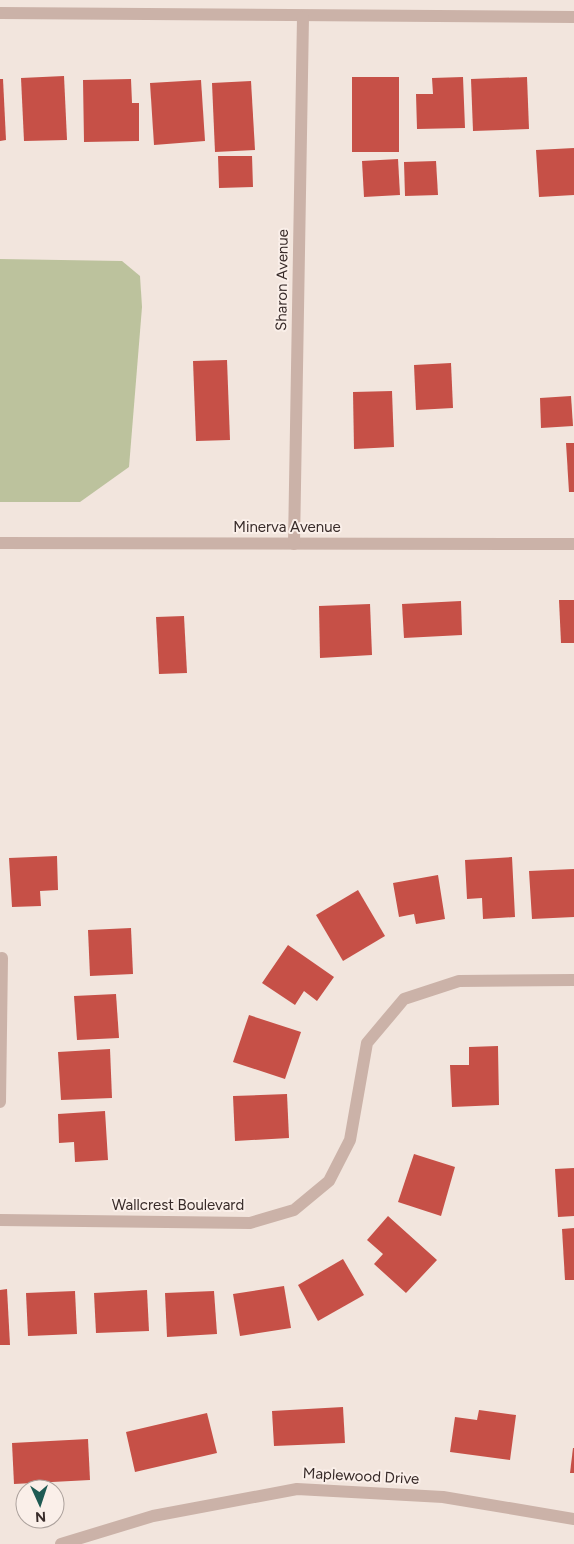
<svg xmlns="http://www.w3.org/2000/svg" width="574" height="1544" font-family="Figtree,sans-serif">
	<rect width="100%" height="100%" fill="#f2e5dd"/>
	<polygon fill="#bcc29d" points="0,259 122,261 140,276 142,307 129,467 80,502 0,502"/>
	<g fill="#c65047">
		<polygon points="64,76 67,140 24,141 21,78"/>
		<rect x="352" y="77" width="47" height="75"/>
		<polygon points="463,77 465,128 417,129 416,94 433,94 432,78"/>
		<polygon points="527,77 529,129 473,131 471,79"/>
		<polygon points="0,79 3,79 6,140 0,141"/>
		<polygon points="131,79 132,103 139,103 139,141 84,142 83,80"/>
		<polygon points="201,80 205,141 154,145 150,83"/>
		<polygon points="251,81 255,150 215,152 212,83"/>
		<polygon points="574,148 574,195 539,197 536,150"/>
		<polygon points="218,156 252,156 253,187 219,188"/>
		<polygon points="398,159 400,195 364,197 362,161"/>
		<polygon points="436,161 438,195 405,196 404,162"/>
		<polygon points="227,360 230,440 196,441 193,361"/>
		<polygon points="451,363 453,408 416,410 414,365"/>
		<polygon points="392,391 394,447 354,449 353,392"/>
		<polygon points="571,396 573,426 541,428 540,398"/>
		<polygon points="566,443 574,443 574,492 569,492"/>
		<polygon points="559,600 574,600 574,643 561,643"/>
		<polygon points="461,601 462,635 404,638 402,604"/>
		<polygon points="370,604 372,655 320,658 319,606"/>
		<polygon points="184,616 187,673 159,674 156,617"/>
		<polygon points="57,856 58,890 40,891 41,906 12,907 9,858"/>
		<polygon points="512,857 515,917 483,919 482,898 467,899 465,860"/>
		<polygon points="574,869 574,917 532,919 529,871"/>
		<polygon points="438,875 445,919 416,924 414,914 399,917 393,883"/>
		<polygon points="358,890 385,936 343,961 316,915"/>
		<polygon points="131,928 133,974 90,976 88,930"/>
		<polygon points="288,945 334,977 317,1001 304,991 295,1005 262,983"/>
		<polygon points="116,994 119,1038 77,1040 74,996"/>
		<polygon points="249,1015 301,1032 285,1079 233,1062"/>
		<polygon points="498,1046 499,1105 452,1107 450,1065 469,1065 469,1047"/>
		<polygon points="110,1049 112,1098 61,1100 58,1052"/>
		<polygon points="287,1094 289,1138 235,1141 233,1096"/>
		<polygon points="105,1111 108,1160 75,1162 74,1142 59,1143 58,1114"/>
		<polygon points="414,1154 455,1167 441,1216 398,1202"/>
		<polygon points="574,1168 574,1216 558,1217 555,1169"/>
		<polygon points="388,1216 437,1260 406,1293 374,1264 383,1254 367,1240"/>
		<polygon points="574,1228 574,1280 565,1280 562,1229"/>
		<polygon points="343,1259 364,1295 318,1321 298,1285"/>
		<polygon points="284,1286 291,1328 240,1336 233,1294"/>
		<polygon points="7,1289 10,1345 0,1345 0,1290"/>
		<polygon points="147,1290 149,1331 96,1333 94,1293"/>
		<polygon points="75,1291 77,1334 28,1336 26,1293"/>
		<polygon points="214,1291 217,1334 167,1337 165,1293"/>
		<polygon points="343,1407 345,1443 274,1446 272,1411"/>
		<polygon points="479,1410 516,1415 510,1460 450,1452 455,1417 477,1420"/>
		<polygon points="207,1413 217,1453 135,1472 126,1432"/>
		<polygon points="88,1439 90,1480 14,1484 12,1443"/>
		<polygon points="573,1448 574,1448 574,1473 570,1473"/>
	</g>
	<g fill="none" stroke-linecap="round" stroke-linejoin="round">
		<g stroke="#cbb2a8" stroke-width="12">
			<polyline points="0,13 574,17"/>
			<polyline points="0,543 574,544"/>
			<polyline points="294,544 303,17"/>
			<polyline points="0,1102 2,958"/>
			<polyline points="0,1220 250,1223 294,1210 329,1181 350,1140 367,1043 404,999 459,981 574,980"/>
			<polyline points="61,1544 153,1516 297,1489 443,1497 574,1519"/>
		</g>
	</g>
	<g text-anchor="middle" stroke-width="4" stroke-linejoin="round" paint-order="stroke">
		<g font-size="15" fill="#382b29" stroke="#faefe9">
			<text transform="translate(282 280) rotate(-89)" y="5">Sharon Avenue</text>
			<text x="287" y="532">Minerva Avenue</text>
			<text x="178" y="1210">Wallcrest Boulevard</text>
			<text transform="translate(361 1476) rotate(3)" y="5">Maplewood Drive</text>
		</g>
	</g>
	<g transform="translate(40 1504) rotate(177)"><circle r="24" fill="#faefe9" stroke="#aca19c"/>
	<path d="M0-4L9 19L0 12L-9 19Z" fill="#1e5a53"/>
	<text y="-8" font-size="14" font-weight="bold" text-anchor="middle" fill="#382b29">N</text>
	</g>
</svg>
